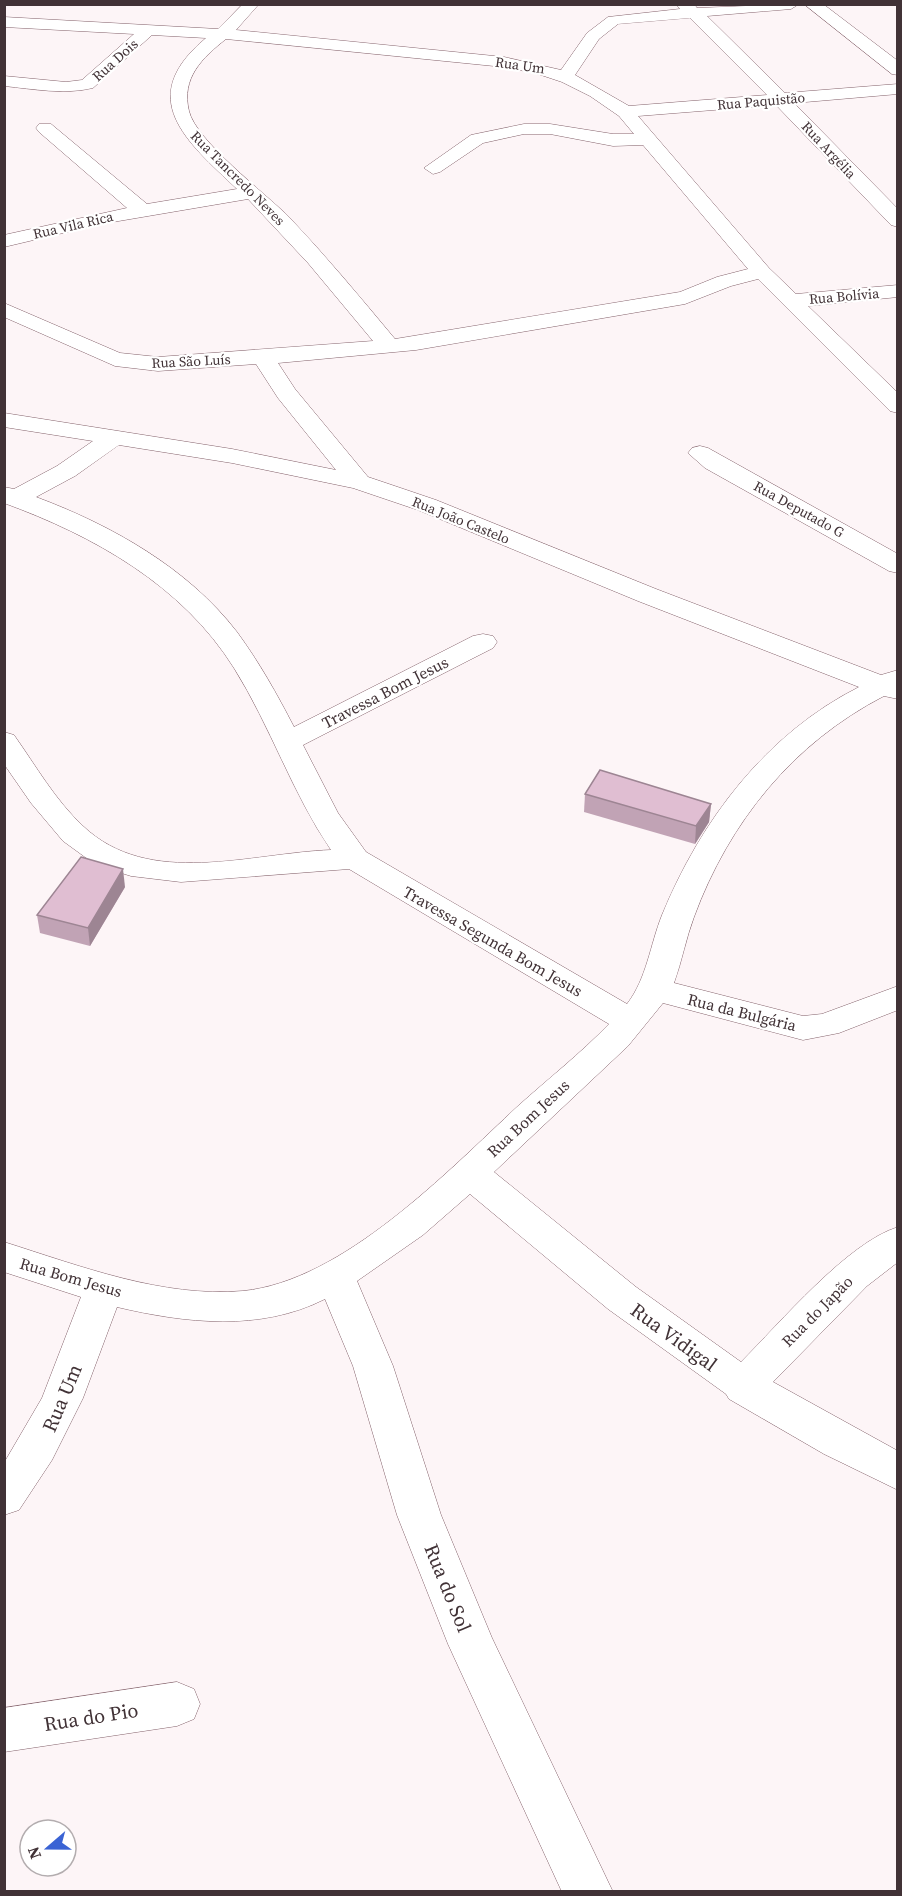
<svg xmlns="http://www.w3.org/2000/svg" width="902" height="1896" viewBox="0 0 902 1896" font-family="'Source Serif 4',serif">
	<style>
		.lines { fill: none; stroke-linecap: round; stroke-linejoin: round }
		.minor-casing { stroke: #84626b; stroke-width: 1 }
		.minor { fill: #fff; fill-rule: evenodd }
		.wall { fill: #c1a3b5 }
		.shaded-wall { fill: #9d8593 }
		.building { fill: #e0bed2; stroke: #9d8593; stroke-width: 1.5 }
		.labels { text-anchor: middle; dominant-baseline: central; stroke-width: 4.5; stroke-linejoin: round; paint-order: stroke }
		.far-street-label { font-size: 14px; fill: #413236; stroke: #fff }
		.street-label { font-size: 16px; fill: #413236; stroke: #fff }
		.near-street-label { font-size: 20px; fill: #413236; stroke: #fff }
	</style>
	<rect width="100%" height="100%" fill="#fdf5f7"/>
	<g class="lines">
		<defs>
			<g id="minor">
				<path d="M243 4H259L236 30 504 57 561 70 587 33 608 17 680 9 676 4H694L697 8 799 4 791 9 707 16 785 93 898 84V94L794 103 898 209V227L891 225 776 105 638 116 769 268 796 294 898 285V297L808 306 898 393V413L890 411 758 279 731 286 685 304 416 350 278 363 295 389 368 477 436 500 656 589 881 675 898 670V699L884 696C793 743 729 822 694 917 686 938 682 961 674 983L803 1016 822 1014 898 986V1010L839 1033 803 1040 663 1003 628 1046 494 1172 636 1287 741 1362C780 1323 847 1243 898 1227V1262L867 1286 773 1382 898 1451V1490L824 1454 729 1399 726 1394 608 1309 470 1194 423 1235 357 1281 393 1366 441 1515 492 1638 613 1892H562L448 1644 397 1515 353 1366 325 1299C260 1332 185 1323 117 1307L83 1398 52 1460 19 1510 4 1515V1463L42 1398 81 1297 4 1272V1242C80 1266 163 1298 243 1291 343 1281 447 1172 518 1106 548 1079 580 1054 609 1024L349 869 181 882 131 876 96 865 63 841 31 803 4 764V732L14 735C36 766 55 800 83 826 149 889 251 853 331 850 292 793 271 727 234 668 182 585 94 536 4 503V487L14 489 57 466 93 441 4 427V413L232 449 336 470 278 398 256 364 158 371 115 366 4 317V303L120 353 158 357 373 341 308 263 248 199 101 224 4 247V235L127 208 39 132 36 128 39 124H51L147 204 237 189C186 141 134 98 206 38L152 35 93 88C64 95 34 89 4 86V76L66 82 82 80 134 34 4 27V17L218 29ZM690 18 767 95 629 106 575 75 599 39 618 24ZM226 39 504 67 535 73 562 82 590 96 619 116 634 134H613L550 124H524L471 135 424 168 433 174 440 172 483 143 524 134H550L613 146 643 145 748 269 717 277 680 292 395 339C360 297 326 256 289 217 265 193 196 141 189 111 181 78 202 58 226 39ZM119 445 232 463 353 488 418 510 638 601 859 687C766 734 701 820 662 915 650 945 647 978 627 1004L366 852 338 813 303 745 493 648 497 642 493 636 483 634 473 636 294 727C277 694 259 662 237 632 188 568 111 525 36 497L75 476Z"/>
				<path d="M804 4H823L898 61V75L892 74Z"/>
				<path d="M700 446 708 448 898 554V573L889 571 705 468 688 453 692 448Z"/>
				<path d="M177 1682 194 1689 200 1704 194 1719 177 1726 4 1752V1708Z"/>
			</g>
		</defs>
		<use href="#minor" class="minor-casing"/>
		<use href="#minor" class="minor"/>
	</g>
	<g class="wall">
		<path d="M585 794 711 804 709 822 695 844 584 812Z"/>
		<path d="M125 887 90 946 40 933 37 915Z"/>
	</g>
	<g class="shaded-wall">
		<path d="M711 804 709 822 695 844 696 826Z"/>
		<path d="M123 869 125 887 90 946 88 928Z"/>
	</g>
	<g class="building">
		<path d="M600 770 711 804 696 826 585 794Z"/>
		<path d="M81 857 123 869 88 928 37 915Z"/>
	</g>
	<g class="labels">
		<g class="far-street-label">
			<text transform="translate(115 60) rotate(-42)">Rua Dois</text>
			<text transform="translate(520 65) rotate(8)">Rua Um</text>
			<text transform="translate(761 101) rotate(-5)">Rua Paquistão</text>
			<text transform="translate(829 150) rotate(47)">Rua Argélia</text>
			<text transform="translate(238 178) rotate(45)">Rua Tancredo Neves</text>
			<text transform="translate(73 225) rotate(-13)">Rua Vila Rica</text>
			<text transform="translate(844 296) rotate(-5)">Rua Bolívia</text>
			<text transform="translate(191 361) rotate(-3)">Rua São Luís</text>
			<text transform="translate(799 509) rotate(29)">Rua Deputado G</text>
			<text transform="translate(461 520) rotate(22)">Rua João Castelo</text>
		</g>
		<g class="street-label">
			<text transform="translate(385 692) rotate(-27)">Travessa Bom Jesus</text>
			<text transform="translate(493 941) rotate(30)">Travessa Segunda Bom Jesus</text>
			<text transform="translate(742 1012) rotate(14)">Rua da Bulgária</text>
			<text transform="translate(528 1118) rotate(-43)">Rua Bom Jesus</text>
			<text transform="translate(71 1277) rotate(16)">Rua Bom Jesus</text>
			<text transform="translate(817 1311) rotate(-45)">Rua do Japão</text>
		</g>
		<g class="near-street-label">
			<text transform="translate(674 1337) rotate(36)">Rua Vidigal</text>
			<text transform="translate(62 1398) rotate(-67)">Rua Um</text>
			<text transform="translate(448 1588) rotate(68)">Rua do Sol</text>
			<text transform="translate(91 1717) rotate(-9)">Rua do Pio</text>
		</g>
	</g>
	<rect width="902" height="1896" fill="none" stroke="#413236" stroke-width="12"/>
	<g transform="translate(48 1848) rotate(250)"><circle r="28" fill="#ffffff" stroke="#b3adaf" stroke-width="1.5"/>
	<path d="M0-4.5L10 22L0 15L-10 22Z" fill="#3a63d4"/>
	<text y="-9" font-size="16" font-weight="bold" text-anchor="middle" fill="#413236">N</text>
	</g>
</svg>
